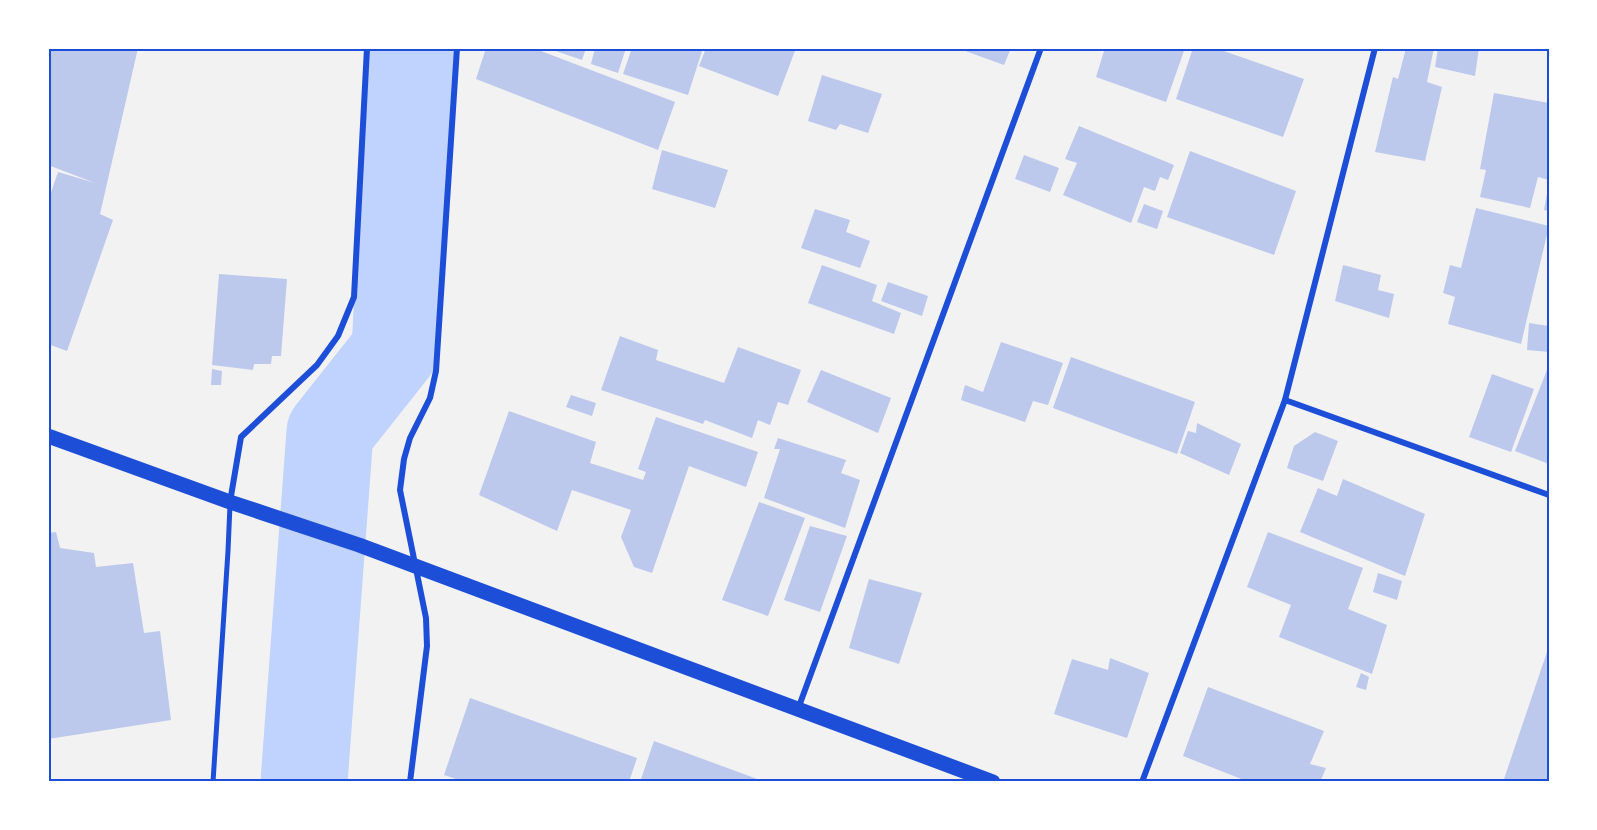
<svg xmlns="http://www.w3.org/2000/svg" width="1597" height="830" viewBox="0 0 1597 830" font-family="Roboto,sans-serif">
	<style>
		.lines { fill: none; stroke-linecap: round; stroke-linejoin: round }
		.river { stroke: #bfd3fe; stroke-width: 87 }
		.building { fill: #bdc9ec }
		.pedestrian { stroke: #1d4ed8; stroke-width: 5 }
		.minor { stroke: #1d4ed8; stroke-width: 6 }
		.primary { stroke: #1d4ed8; stroke-width: 15 }
		.neatline { fill: none; stroke: #1d4ed8; stroke-width: 2 }
	</style>
	<rect width="100%" height="100%" fill="#f2f2f2"/>
	<g class="lines">
		<path class="river" d="M304 782 330 432 395 350 411 48"/>
	</g>
	<g class="building">
		<path d="M48 48H138L100 214 113 220 67 351 48 344V201L58 172 95 183 48 165Z"/>
		<path d="M486 48H533L675 102 658 150 476 79Z"/>
		<path d="M547 48H586L582 60Z"/>
		<path d="M595 48H626L618 73 591 64Z"/>
		<path d="M632 48H703L688 95 623 74Z"/>
		<path d="M706 48H796L778 96 699 66Z"/>
		<path d="M957 48H1011L1004 65Z"/>
		<path d="M1105 48H1185L1166 102 1096 77Z"/>
		<path d="M1193 48H1215L1304 79 1283 137 1176 99Z"/>
		<path d="M1406 48H1434L1427 82 1442 87 1425 161 1375 152 1393 77 1398 79Z"/>
		<path d="M1438 48H1479L1475 76 1435 67Z"/>
		<path d="M822 75 882 94 868 133 840 124 836 130 808 121Z"/>
		<path d="M1494 93 1549 103V180L1538 177 1530 208 1480 197 1486 170 1480 169Z"/>
		<path d="M1079 126 1174 165 1168 180 1160 177 1155 191 1144 187 1131 223 1063 195 1077 163 1065 159Z"/>
		<path d="M662 150 728 170 715 208 652 189Z"/>
		<path d="M1190 151 1296 191 1274 255 1167 217Z"/>
		<path d="M1024 155 1059 168 1050 192 1015 179Z"/>
		<path d="M1548 188H1549V211L1544 210Z"/>
		<path d="M1144 204 1163 211 1157 229 1137 222Z"/>
		<path d="M1476 208 1549 226 1521 344 1448 324 1455 297 1443 293 1450 265 1461 268Z"/>
		<path d="M815 209 850 220 846 232 870 241 860 268 801 248Z"/>
		<path d="M822 265 877 285 872 301 901 313 894 334 808 303Z"/>
		<path d="M1343 265 1381 275 1378 290 1394 294 1389 318 1335 301Z"/>
		<path d="M219 274 287 279 281 356H272L271 364H254L253 370 212 365Z"/>
		<path d="M888 282 928 296 922 316 881 301Z"/>
		<path d="M1529 323 1549 326V352L1527 350Z"/>
		<path d="M620 336 658 350 656 360 724 383 738 347 801 370 788 405 778 402 770 425 758 420 752 438 705 420 703 424 601 390Z"/>
		<path d="M1001 342 1063 363 1048 405 1033 401 1025 422 961 400 965 385 983 392Z"/>
		<path d="M1071 357 1195 402 1177 454 1053 408Z"/>
		<path d="M212 369 222 371 221 385H211Z"/>
		<path d="M821 370 891 398 878 433 807 402Z"/>
		<path d="M1547 370 1549 371V464L1515 451Z"/>
		<path d="M1492 374 1534 389 1511 452 1469 437Z"/>
		<path d="M571 395 596 403 592 416 566 407Z"/>
		<path d="M509 411 596 442 590 463 643 480 646 472 638 469 656 417 758 452 746 487 689 466 652 573 634 567 621 537 631 510 572 490 557 531 479 495Z"/>
		<path d="M1197 423 1241 444 1229 475 1180 453 1188 431 1196 433Z"/>
		<path d="M1315 432 1338 441 1323 481 1287 468 1294 446Z"/>
		<path d="M778 438 846 460 841 473 860 480 845 528 764 498 780 449H774Z"/>
		<path d="M1343 479 1425 514 1405 576 1300 532 1318 488 1337 496Z"/>
		<path d="M759 502 805 518 768 616 722 600Z"/>
		<path d="M810 526 847 536 820 612 784 600Z"/>
		<path d="M56 532 60 548 94 553 96 567 133 563 144 633 160 631 171 720 48 739V533Z"/>
		<path d="M1268 532 1363 568 1348 609 1387 625 1372 674 1279 637 1291 605 1247 587Z"/>
		<path d="M1378 573 1402 581 1397 600 1373 592Z"/>
		<path d="M869 579 922 593 899 664 849 648Z"/>
		<path d="M1549 646V782H1503Z"/>
		<path d="M1110 658 1149 673 1127 738 1054 714 1072 659 1108 670Z"/>
		<path d="M1361 673 1369 677 1366 690 1356 687Z"/>
		<path d="M1208 687 1324 731 1310 764 1326 768 1320 782H1249L1183 756Z"/>
		<path d="M470 698 637 758 629 782H465L444 775Z"/>
		<path d="M654 741 760 780V782H640Z"/>
	</g>
	<g class="lines">
		<path class="pedestrian" d="M213 782 228 551 230 505"/>
		<g class="minor">
			<path d="M1285 400 1549 495"/>
			<path d="M230 502 241 437 317 365 338 336 354 297 367 48"/>
			<path d="M798 709 1041 48"/>
			<path d="M410 782 427 646 426 618 400 490 404 459 410 438 430 398 436 371 457 48"/>
			<path d="M1142 782 1285 400 1375 48"/>
		</g>
		<path class="primary" d="M48 436 230 502 359 545 993 782"/>
	</g>
	<rect width="1597" height="830" fill="none" stroke="#ffffff" stroke-width="99"/>
	<rect x="50" y="50" width="1498" height="730" class="neatline"/>
</svg>
